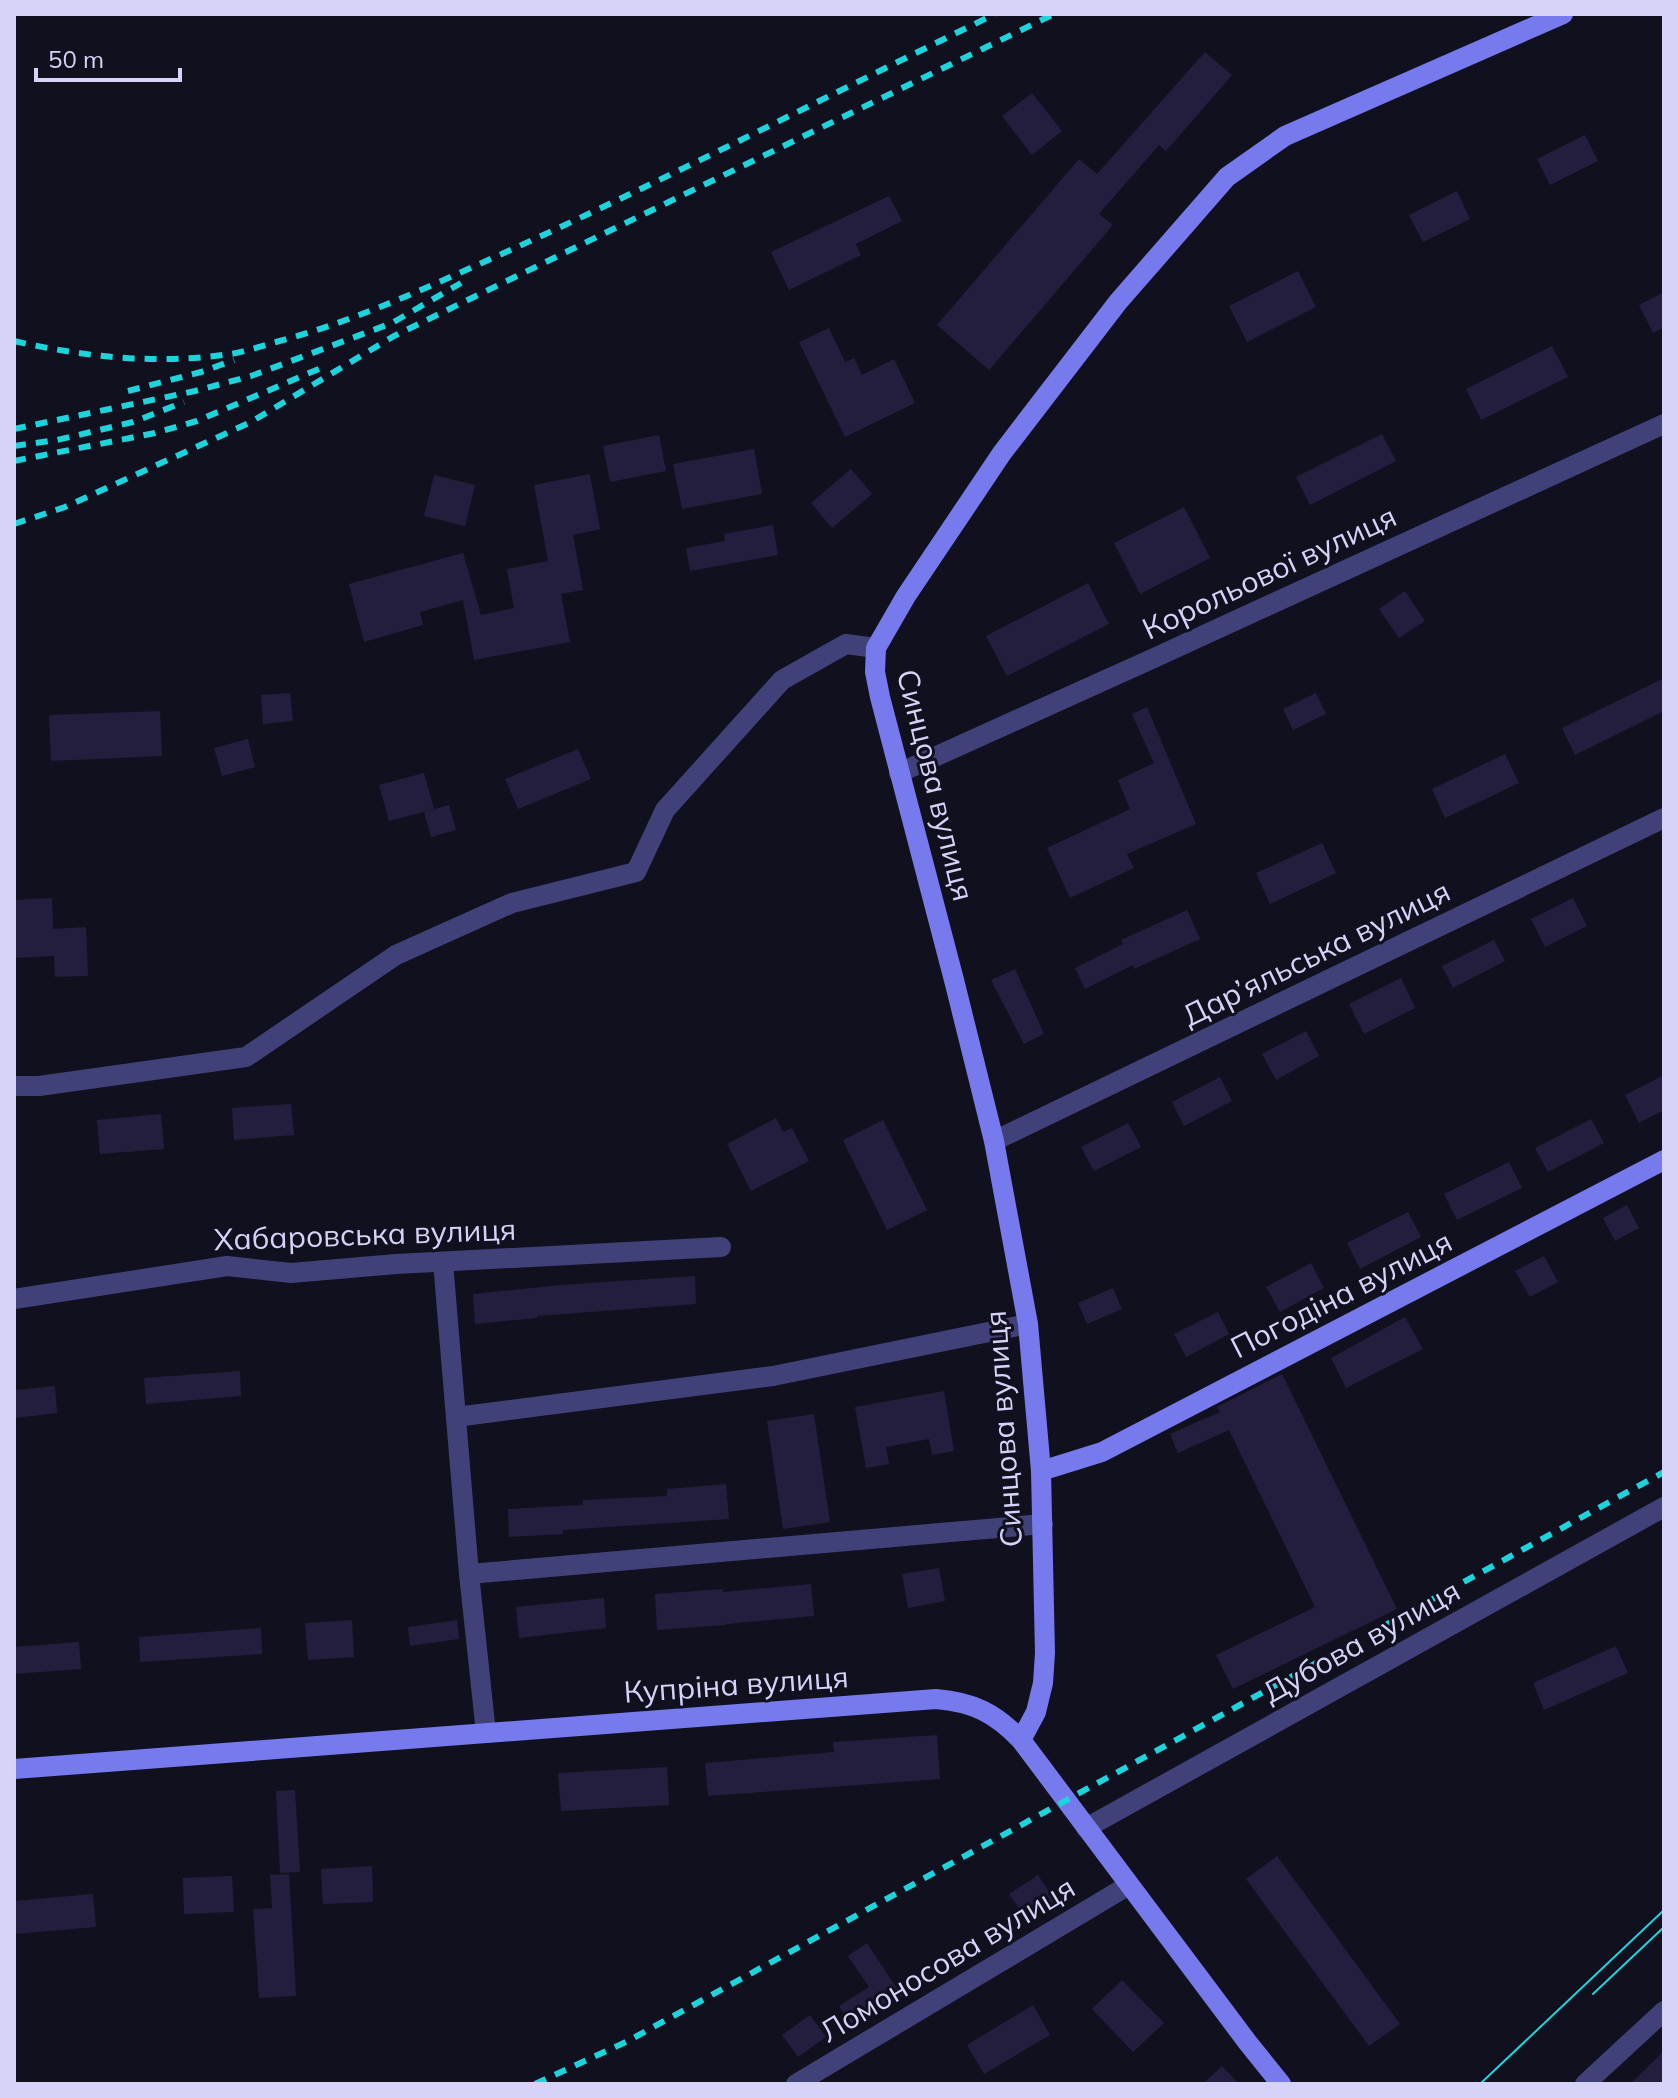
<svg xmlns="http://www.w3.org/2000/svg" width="1678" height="2098" viewBox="0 0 1678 2098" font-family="Mulish,sans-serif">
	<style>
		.building { fill: #231e3e }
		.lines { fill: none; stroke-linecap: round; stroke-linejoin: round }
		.street { stroke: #404178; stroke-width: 20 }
		.secondary { stroke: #767aed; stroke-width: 20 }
		.tram { stroke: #1dd4dc; stroke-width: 2 }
		.rail { stroke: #1dd4dc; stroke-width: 6; stroke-dasharray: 12 10; stroke-linecap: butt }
		.labels { text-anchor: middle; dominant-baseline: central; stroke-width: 6; stroke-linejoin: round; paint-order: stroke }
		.street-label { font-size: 30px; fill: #d6d3f9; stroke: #11101f }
	</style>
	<rect width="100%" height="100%" fill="#11101f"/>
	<g class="building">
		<path d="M1205 52 1232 75 1166 151 1159 145 1099 214 1113 225 989 370 937 325 1079 159 1097 174Z"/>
		<path d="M1032 93 1062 131 1032 155 1002 116Z"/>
		<path d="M1585 135 1598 161 1550 185 1537 159Z"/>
		<path d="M1457 191 1470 219 1423 242 1409 215Z"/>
		<path d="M889 196 902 221 856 244 861 255 789 290 771 252Z"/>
		<path d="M1298 271 1316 307 1247 342 1229 306Z"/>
		<path d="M1664 292V327L1653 333 1639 305Z"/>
		<path d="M829 328 845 362 854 358 862 375 894 359 915 403 845 437 799 342Z"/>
		<path d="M1552 346 1568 377 1481 420 1466 389Z"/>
		<path d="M1382 434 1396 461 1310 505 1296 477Z"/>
		<path d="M659 435 666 471 610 482 603 446Z"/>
		<path d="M754 449 762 494 682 509 673 464Z"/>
		<path d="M851 469 872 494 832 528 811 503Z"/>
		<path d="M590 474 600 529 573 535 583 590 561 594 570 642 474 660 463 600 420 612 423 625 364 642 349 584 463 553 481 615 514 608 507 569 548 561 534 485Z"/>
		<path d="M434 475 475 485 465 526 424 516Z"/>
		<path d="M1184 507 1210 558 1140 594 1114 543Z"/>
		<path d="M773 525 778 555 690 571 686 548 725 541 724 534Z"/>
		<path d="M1088 583 1109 624 1007 676 986 636Z"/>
		<path d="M1405 591 1425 621 1399 638 1379 609Z"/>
		<path d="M1664 678V711L1575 755 1562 728Z"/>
		<path d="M290 693 293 721 263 724 261 695Z"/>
		<path d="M1316 693 1326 714 1293 730 1283 709Z"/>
		<path d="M1147 707 1196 824 1127 854 1134 868 1070 898 1047 848 1130 809 1118 780 1154 763 1132 714Z"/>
		<path d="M160 711 162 756 51 761 49 715Z"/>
		<path d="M248 739 255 767 222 776 214 748Z"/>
		<path d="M578 749 591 779 518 809 505 779Z"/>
		<path d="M1505 754 1519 783 1445 818 1432 789Z"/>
		<path d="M424 773 434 809 389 821 379 785Z"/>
		<path d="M449 805 456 830 431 837 424 812Z"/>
		<path d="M1322 843 1336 873 1270 904 1256 873Z"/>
		<path d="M52 898 53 929 86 927 88 976 55 977 54 956 14 958V900Z"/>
		<path d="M1573 898 1587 926 1545 947 1531 919Z"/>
		<path d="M1187 910 1200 939 1134 969 1133 965 1085 989 1075 968 1123 944 1121 940Z"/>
		<path d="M1494 940 1505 961 1453 988 1442 966Z"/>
		<path d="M1015 969 1044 1034 1024 1044 991 980Z"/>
		<path d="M1401 978 1415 1008 1364 1034 1349 1004Z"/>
		<path d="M1306 1031 1319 1056 1276 1080 1262 1054Z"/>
		<path d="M1664 1075V1110L1639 1123 1625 1095Z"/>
		<path d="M1220 1077 1232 1101 1184 1126 1172 1102Z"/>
		<path d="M291 1104 294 1135 234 1140 232 1108Z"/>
		<path d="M161 1114 164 1149 100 1154 97 1120Z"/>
		<path d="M776 1118 783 1132 792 1128 809 1161 751 1191 727 1144Z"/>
		<path d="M1591 1119 1604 1143 1548 1172 1535 1148Z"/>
		<path d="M883 1120 927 1210 887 1230 843 1140Z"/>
		<path d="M1128 1123 1141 1147 1094 1171 1081 1147Z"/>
		<path d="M1509 1162 1522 1188 1457 1220 1444 1194Z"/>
		<path d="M1627 1205 1639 1228 1615 1241 1603 1218Z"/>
		<path d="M1408 1212 1421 1237 1360 1269 1347 1243Z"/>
		<path d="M1544 1256 1558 1282 1530 1297 1515 1271Z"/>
		<path d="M1311 1263 1324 1288 1280 1312 1266 1287Z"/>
		<path d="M695 1276 696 1304 537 1316V1318L475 1324 473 1294 560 1285Z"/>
		<path d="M1113 1288 1122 1309 1087 1324 1078 1303Z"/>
		<path d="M1218 1312 1229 1334 1186 1357 1174 1334Z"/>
		<path d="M1405 1317 1423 1349 1346 1388 1331 1358Z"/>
		<path d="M240 1371 241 1396 146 1404 144 1378Z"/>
		<path d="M1282 1374 1397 1609 1233 1689 1216 1655 1315 1607 1229 1430 1178 1453 1170 1434 1220 1412 1217 1407Z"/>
		<path d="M55 1386 57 1413 14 1418V1390Z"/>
		<path d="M944 1391 954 1451 932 1455 929 1439 886 1447 889 1464 866 1468 855 1407Z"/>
		<path d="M814 1414 830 1522 783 1529 767 1421Z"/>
		<path d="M726 1484 729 1519 563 1530V1534L509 1537 508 1509 583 1505V1500L667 1496V1489Z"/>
		<path d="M939 1568 945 1601 908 1608 902 1574Z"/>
		<path d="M811 1584 814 1616 726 1624V1625L657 1630 655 1594 723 1589V1592Z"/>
		<path d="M604 1598 606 1628 519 1638 516 1607Z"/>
		<path d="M352 1620 354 1657 308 1660 305 1623Z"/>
		<path d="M457 1620 459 1639 410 1646 408 1627Z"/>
		<path d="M261 1628 262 1654 140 1662 139 1637Z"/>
		<path d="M79 1642 81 1669 14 1674V1647Z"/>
		<path d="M1616 1646 1628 1673 1544 1710 1533 1683Z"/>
		<path d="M937 1735 940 1779 708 1796 705 1763 834 1752 833 1742Z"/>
		<path d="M667 1767 669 1805 561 1811 558 1773Z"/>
		<path d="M295 1790 300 1872 280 1873 276 1791Z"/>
		<path d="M1277 1856 1400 2024 1369 2046 1246 1879Z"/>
		<path d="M372 1866 373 1902 323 1904 321 1869Z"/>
		<path d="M289 1874 296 1996 259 1998 253 1909 272 1908 270 1875Z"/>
		<path d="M1038 1875 1055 1901 1027 1920 1009 1894Z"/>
		<path d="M232 1876 234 1912 184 1914 183 1878Z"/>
		<path d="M93 1894 96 1927 14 1934V1901Z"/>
		<path d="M867 1943 902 1996 856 2024H850L839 2006 869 1987 848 1956Z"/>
		<path d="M1122 1980 1164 2023 1133 2052 1092 2009Z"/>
		<path d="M1033 2005 1050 2035 984 2074 967 2045Z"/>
		<path d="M810 2015 826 2037 798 2057 782 2035Z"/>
		<path d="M1664 2051V2084H1630Z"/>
		<path d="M1222 2066 1239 2084H1203Z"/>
	</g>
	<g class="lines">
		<g class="street">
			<path d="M899 773 1154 658 1664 424"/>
			<path d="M14 1086H39L246 1057 396 955 512 903 636 872 665 810 782 680 846 644 876 648"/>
			<path d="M994 1141 1664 818"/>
			<path d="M443 1262 469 1574 486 1733"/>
			<path d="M14 1299 227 1266 291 1273 396 1264 721 1247"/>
			<path d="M456 1417 773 1376 1028 1324"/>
			<path d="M469 1574 1043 1524"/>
			<path d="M1086 1828 1664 1507"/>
			<path d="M796 2084 1129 1885"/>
			<path d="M1585 2084 1664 2011"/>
		</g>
		<g class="secondary">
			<path d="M1041 1471 1102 1452 1664 1160"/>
			<path d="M1021 1740 1036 1712 1043 1683 1045 1653 1041 1471 1028 1324 994 1141 954 980 880 697 875 672 876 648 906 596 1002 453 1118 302 1227 177 1285 136 1563 14"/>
			<path d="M14 1769 936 1699C973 1702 995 1713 1021 1740L1248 2043 1281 2084"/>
		</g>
		<g class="tram">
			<path d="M1593 1994 1664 1927"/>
			<path d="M1480 2084 1664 1910"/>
		</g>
		<g class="rail">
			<path d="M14 341C85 357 157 365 230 354 245 352 261 346 276 342 352 322 424 289 495 257 664 181 829 95 995 14"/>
			<path d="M128 391 201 372 234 360"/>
			<path d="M14 429 195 391 251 376 392 323 461 283"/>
			<path d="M14 446 57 440 133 422 184 402"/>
			<path d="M14 461 155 433 197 421 328 365"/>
			<path d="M14 524 65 507 251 422 394 336 1054 14"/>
			<path d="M535 2084 626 2042 1664 1472"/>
		</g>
	</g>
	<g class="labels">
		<g class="street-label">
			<text transform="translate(1269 572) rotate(-25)">Корольової вулиця</text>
			<text transform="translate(936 785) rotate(76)">Синцова вулиця</text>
			<text transform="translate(1316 953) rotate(-26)">Дар’яльська вулиця</text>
			<text transform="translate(365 1234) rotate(-2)">Хабаровська вулиця</text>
			<text transform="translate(1341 1294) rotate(-27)">Погодіна вулиця</text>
			<text transform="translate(1003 1429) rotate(-94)">Синцова вулиця</text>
			<text transform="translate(1361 1641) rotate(-29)">Дубова вулиця</text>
			<text transform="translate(736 1684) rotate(-4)">Купріна вулиця</text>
			<text transform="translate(947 1959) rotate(-31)">Ломоносова вулиця</text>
		</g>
	</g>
	<rect width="1678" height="2098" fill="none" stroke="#d6d3f9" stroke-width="32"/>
	<path d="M36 68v12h144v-12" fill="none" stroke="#d6d3f9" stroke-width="4"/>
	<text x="48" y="68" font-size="24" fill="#d6d3f9" stroke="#11101f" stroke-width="6" paint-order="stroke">50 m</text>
</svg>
